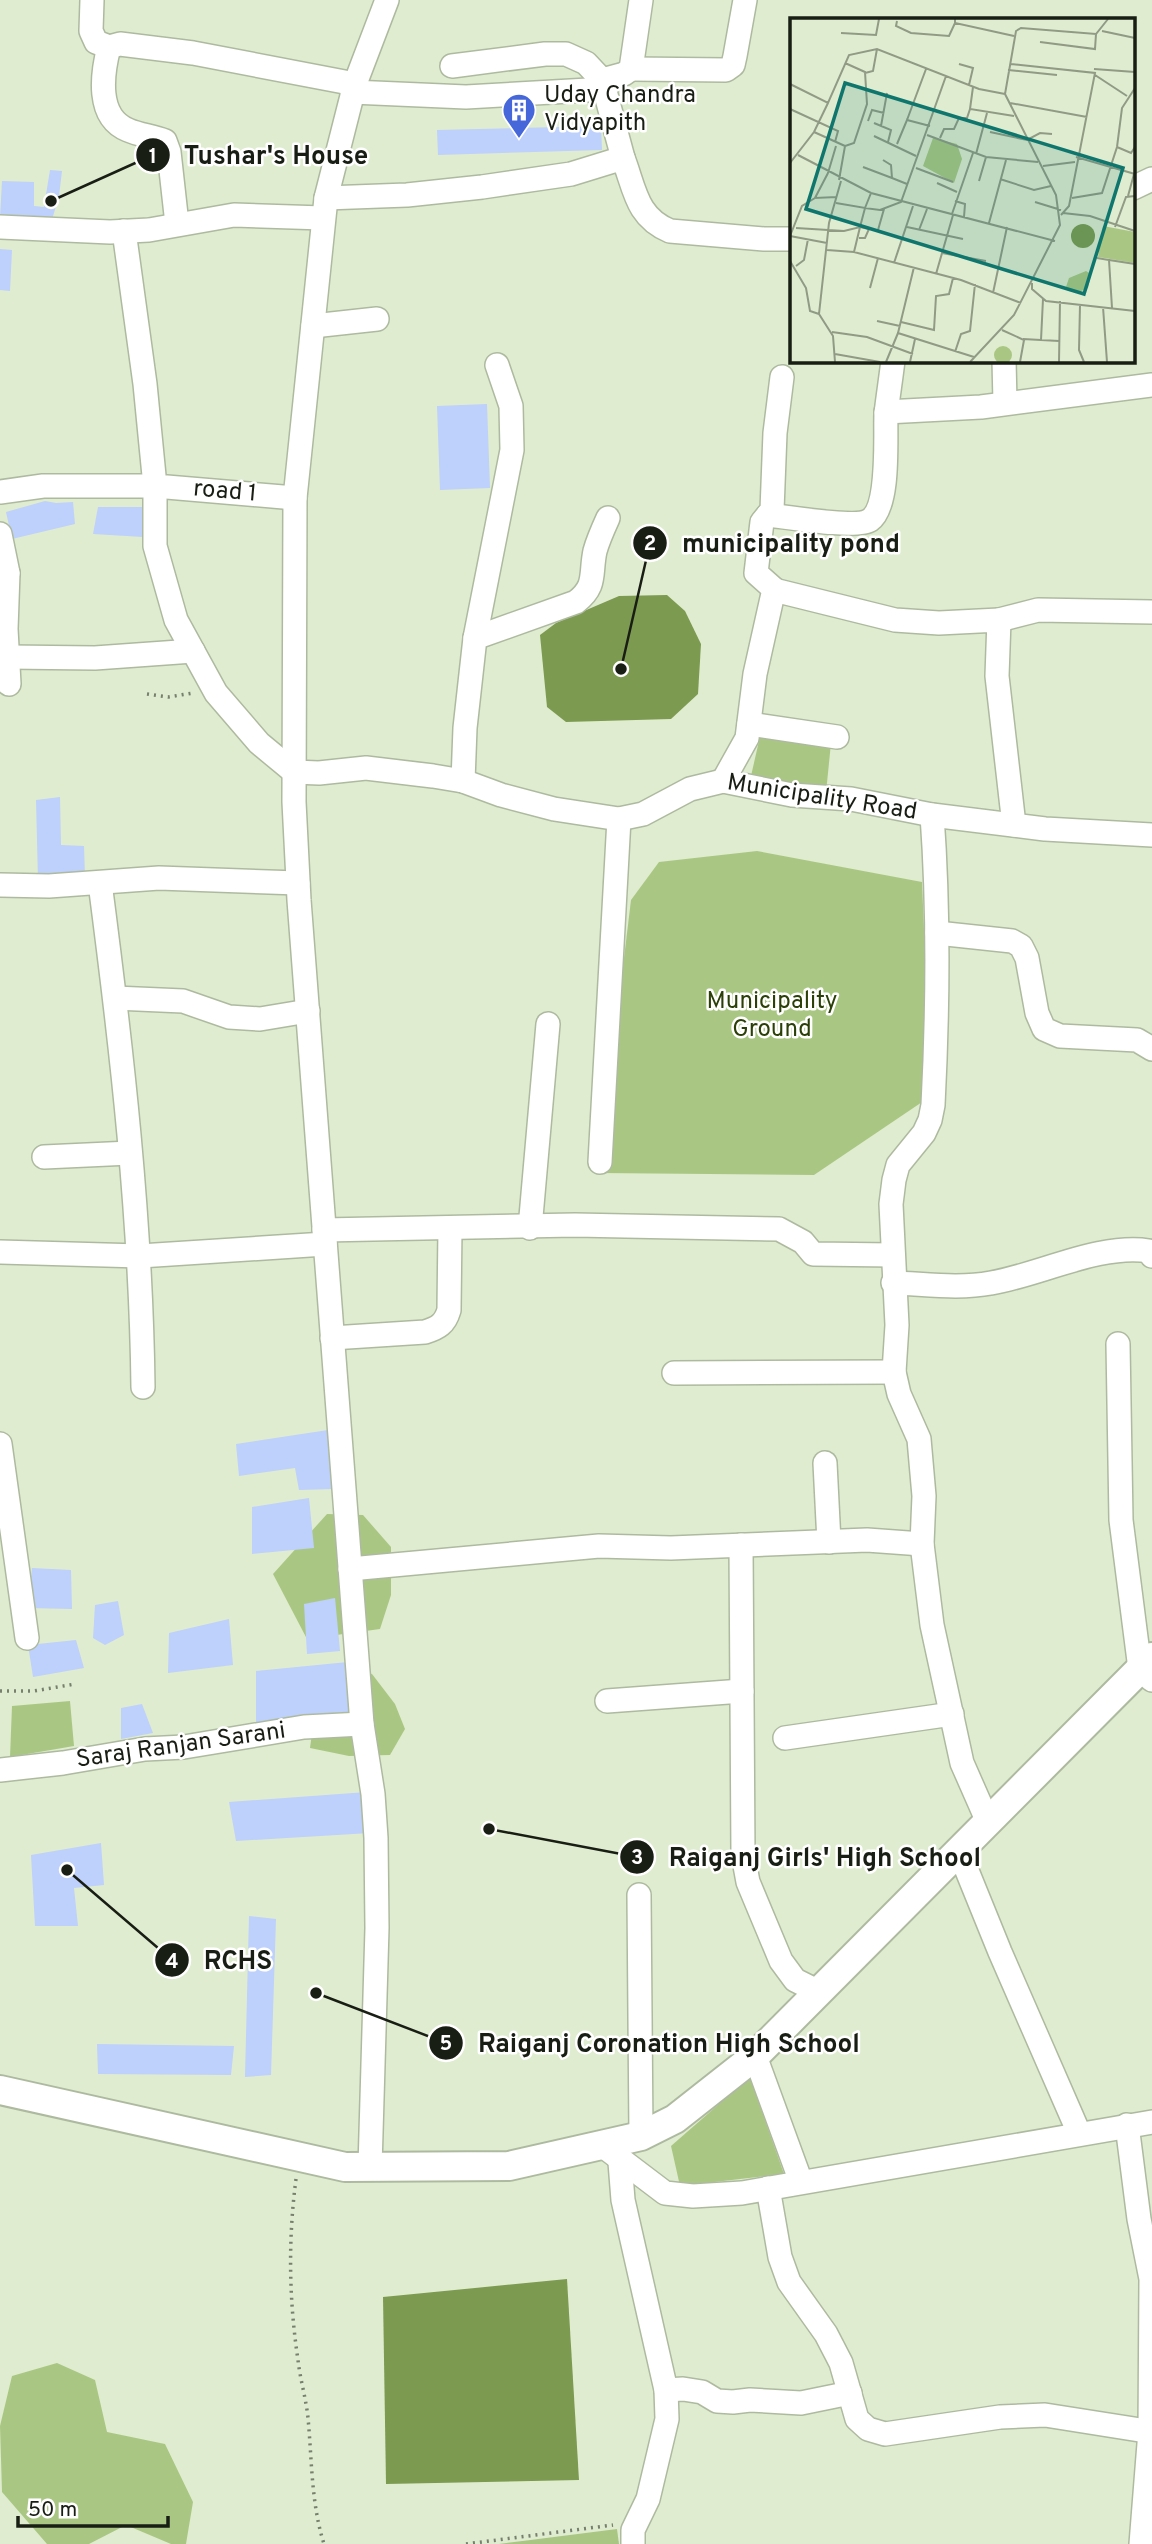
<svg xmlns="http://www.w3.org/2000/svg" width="1152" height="2544" viewBox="0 0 1152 2544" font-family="Overpass,sans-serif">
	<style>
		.green { fill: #a9c783 }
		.water { fill: #7c9a50 }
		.building { fill: #bed0fc }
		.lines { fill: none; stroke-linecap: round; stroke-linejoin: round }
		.minor-casing { stroke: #aeba9f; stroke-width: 26 }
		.major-casing { stroke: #aeba9f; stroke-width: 32 }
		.path { stroke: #777f6d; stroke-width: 3.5; stroke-dasharray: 2 5; stroke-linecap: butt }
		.minor { stroke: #fff; stroke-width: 23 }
		.major { stroke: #fff; stroke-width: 28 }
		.labels { text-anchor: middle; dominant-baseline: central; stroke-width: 5; stroke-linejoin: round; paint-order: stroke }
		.poi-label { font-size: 24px; fill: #191e14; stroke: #fff; text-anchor: start }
		.street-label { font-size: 24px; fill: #191e14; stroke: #fff }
		.park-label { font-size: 24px; fill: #2b3f06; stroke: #fff }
		.inset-road { fill: none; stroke: #909a85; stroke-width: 2 }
		.view { fill: #0f766e; fill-opacity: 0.15; stroke: #0f766e; stroke-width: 3.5 }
		.inset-edge { fill: none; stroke: #191e14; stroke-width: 3.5 }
		.leader { fill: none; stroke: #191e14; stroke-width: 2.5 }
		.callout-dot { fill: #191e14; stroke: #fff; stroke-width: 2.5 }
		.mark-label { font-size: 21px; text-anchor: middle; font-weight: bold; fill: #fff }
		.callout-label { font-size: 26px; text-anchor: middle; font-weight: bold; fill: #191e14; stroke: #fff; stroke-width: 5; stroke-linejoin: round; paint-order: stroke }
	</style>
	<rect width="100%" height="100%" fill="#dfecd0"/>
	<g class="green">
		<path d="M761 732 831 743 826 793 751 776Z"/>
		<path d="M757 851 922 882 931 1096 814 1175 598 1173 631 900 659 862Z"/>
		<path d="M327 1514 363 1515 391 1547V1595L380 1629 307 1639 273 1574Z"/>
		<path d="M330 1664 372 1674 395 1704 405 1729 390 1755 349 1756 310 1748 318 1688Z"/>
		<path d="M70 1701 74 1746 10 1757 12 1706Z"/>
		<path d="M750 2077 784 2174 680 2186 671 2146Z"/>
		<path d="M57 2363 95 2380 107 2432 165 2444 193 2502 186 2544H171L126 2525 89 2544H47L2 2492 0 2426 12 2376Z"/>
		<path d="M617 2529 619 2544H499Z"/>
	</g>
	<g class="water">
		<path d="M667 595 685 611 701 644 698 694 671 719 566 722 547 707 540 635 556 623 619 596Z"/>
		<path d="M567 2279 579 2480 386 2484 383 2297Z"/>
	</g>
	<g class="building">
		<path d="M601 126 602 150 438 155 437 130Z"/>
		<path d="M50 170 62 171 59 196 51 223 0 218 2 181 34 182V206L44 207Z"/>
		<path d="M0 249 12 250 10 291 0 290Z"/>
		<path d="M487 404 490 488 440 490 437 406Z"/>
		<path d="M45 501 56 503 73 502 75 524 12 539 6 512Z"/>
		<path d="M98 507H146L143 537 93 534Z"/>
		<path d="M60 797 61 845 84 846 85 877 38 880 36 800Z"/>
		<path d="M328 1430 333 1489 299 1490 295 1468 239 1476 236 1444Z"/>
		<path d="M309 1498 314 1548 252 1554V1507Z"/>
		<path d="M32 1568 71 1570 72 1609 28 1608Z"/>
		<path d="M335 1598 340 1651 307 1654 304 1604Z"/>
		<path d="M118 1601 124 1635 105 1645 93 1638 95 1605Z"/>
		<path d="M229 1619 233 1665 168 1673 169 1633Z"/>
		<path d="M76 1640 84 1668 33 1677 28 1645Z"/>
		<path d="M348 1662 352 1716 256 1724V1671Z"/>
		<path d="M142 1704 153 1733 121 1739V1708Z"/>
		<path d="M367 1792 370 1833 236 1841 229 1802Z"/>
		<path d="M101 1843 104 1885 74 1888 78 1926H35L31 1855Z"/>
		<path d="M249 1916 276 1919 271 2075 245 2077Z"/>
		<path d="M97 2044 234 2046 231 2075 98 2074Z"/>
	</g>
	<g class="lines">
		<defs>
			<g id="minor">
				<path d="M92 0 91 31 96 42 109 47"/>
				<path d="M452 66 545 54H566L586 63 602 80"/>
				<path d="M631 69 726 70 733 65 735 56 745 0"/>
				<path d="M352 92 466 97 606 89"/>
				<path d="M623 158 602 80 624 74 631 69 641 0"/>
				<path d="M1133 188 1152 179"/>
				<path d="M326 198 407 195 482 187 571 174 623 158C635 189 636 217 670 231L764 239H792"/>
				<path d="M177 224 169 152 165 141C152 136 139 135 128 130 96 117 102 74 109 47L120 44 193 53 355 84"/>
				<path d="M0 227 110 232 149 230 234 215 323 218"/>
				<path d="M124 231 145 384 155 486 295 498"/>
				<path d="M313 326 377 319"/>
				<path d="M1004 360 1005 403"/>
				<path d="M886 412 981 407 1152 385"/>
				<path d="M0 492 43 486H155V546L176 620 216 693 259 743 294 772 319 773 366 768 433 776 463 781 501 795 554 809 619 819 643 814 690 789 723 781 792 795 851 799 932 815 1045 829 1152 835"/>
				<path d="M768 515C787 517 857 529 870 520 890 506 885 438 886 414 888 396 891 378 893 360"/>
				<path d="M0 534 8 573 0 574"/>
				<path d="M8 573 6 629 9 684"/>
				<path d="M774 590 895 620 939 623 999 620 997 676 1014 825"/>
				<path d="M999 620 1038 610 1152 612"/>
				<path d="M475 638 512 450 511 406 497 365"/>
				<path d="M7 657 95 658 193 651"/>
				<path d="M749 724 837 737"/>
				<path d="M463 781 465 728 475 638 576 602C597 586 590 574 595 551 598 540 603 529 608 518"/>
				<path d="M723 781 747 738 755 674 774 589 756 573 762 522 772 510 775 433 782 377"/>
				<path d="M932 815C939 911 938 1008 933 1105L930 1120 924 1133 898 1165 894 1180 891 1204 897 1325 894 1372 899 1394 919 1439 924 1496 922 1544 932 1625 962 1763 988 1822"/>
				<path d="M100 883C122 1051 141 1219 143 1387"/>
				<path d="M0 885 49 886 159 878 298 883"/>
				<path d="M937 933 1012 941 1021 946 1027 958 1037 1013 1044 1029 1060 1036 1137 1040 1152 1049"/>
				<path d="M115 998 183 1001 229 1017 260 1019 308 1011"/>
				<path d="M44 1157 130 1153"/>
				<path d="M600 1162 619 819"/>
				<path d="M530 1228 548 1024"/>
				<path d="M324 1230 575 1225 779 1229 803 1242 813 1254 893 1255"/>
				<path d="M0 1252 140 1256 325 1244"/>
				<path d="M893 1283C925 1284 959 1289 991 1283 1039 1275 1101 1243 1149 1251L1152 1256"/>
				<path d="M332 1338 425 1332C438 1328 445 1324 449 1310L450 1228"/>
				<path d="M1118 1344 1121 1520 1140 1669 1152 1680"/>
				<path d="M674 1373 894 1372"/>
				<path d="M0 1444 27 1638"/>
				<path d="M825 1463 829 1542"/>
				<path d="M741 1545 743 1855 748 1882 781 1961 795 1980 819 1992"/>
				<path d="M350 1569 599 1546 671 1548 867 1540 922 1544"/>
				<path d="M607 1701 742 1691"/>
				<path d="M785 1738 952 1714"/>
				<path d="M0 1770 63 1763 145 1749 184 1747 304 1727 362 1724"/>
				<path d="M959 1851 1000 1952 1079 2133"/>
				<path d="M639 1895 641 2136"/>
				<path d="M755 2056 801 2182"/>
				<path d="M1127 2125 1139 2219 1151 2279 1150 2431 1141 2544"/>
				<path d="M603 2146 665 2193 693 2196 742 2193 1152 2122"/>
				<path d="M620 2162 623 2200 666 2390 667 2419 648 2499 633 2530V2544"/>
				<path d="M370 2167 377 1928 376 1838 373 1794 362 1724 299 900 294 802 295 498 326 198 355 84 387 0"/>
				<path d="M768 2188 780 2257 789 2282 826 2334 841 2363 857 2419 868 2429 885 2434 1000 2417 1045 2415 1152 2432"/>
				<path d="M666 2390 683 2389 702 2392 717 2401 733 2402 750 2400 801 2403 850 2393"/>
			</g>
			<path id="major" d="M0 2090 345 2167 509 2166 641 2136 675 2119 755 2056 1152 1657"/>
		</defs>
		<use href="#minor" class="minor-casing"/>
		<use href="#major" class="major-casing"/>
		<g class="path">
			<path d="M147 694 168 697 193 693"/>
			<path d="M0 1691H34L75 1684"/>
			<path d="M296 2179C288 2240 289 2300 298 2360 300 2379 306 2398 308 2418 312 2460 311 2503 324 2544"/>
			<path d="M466 2544 613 2525"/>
		</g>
		<use href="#minor" class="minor"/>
		<use href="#major" class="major"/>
	</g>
	<defs>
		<symbol id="building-pin" viewBox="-11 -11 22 30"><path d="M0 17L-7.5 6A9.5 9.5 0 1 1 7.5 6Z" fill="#4567da" stroke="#fff"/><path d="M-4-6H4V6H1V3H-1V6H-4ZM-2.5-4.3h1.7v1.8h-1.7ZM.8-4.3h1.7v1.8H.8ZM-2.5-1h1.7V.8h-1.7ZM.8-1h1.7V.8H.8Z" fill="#fff"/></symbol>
	</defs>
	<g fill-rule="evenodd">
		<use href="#building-pin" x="500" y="91" width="38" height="52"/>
	</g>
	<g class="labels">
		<g class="poi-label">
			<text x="544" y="96">Uday Chandra<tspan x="544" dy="28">Vidyapith</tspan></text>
		</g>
		<g class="street-label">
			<text transform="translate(225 492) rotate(5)">road 1</text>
			<text transform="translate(822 798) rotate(9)">Municipality Road</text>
			<text transform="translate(181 1746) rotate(-8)">Saraj Ranjan Sarani</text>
		</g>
		<g class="park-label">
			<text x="772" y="1002">Municipality<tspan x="772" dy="28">Ground</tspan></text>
		</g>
	</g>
	<g transform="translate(790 18)">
		<rect width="345" height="345" fill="#dfecd0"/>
		<path d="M143 120 167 126 172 141 164 165 133 148ZM313 208 345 214V245L308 239ZM296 253 301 256 298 270 289 274 276 269 279 260ZM204 337a9 9 0 1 1 18 0a9 9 0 1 1-18 0Z" fill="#a9c783"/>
		<path d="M281 218a12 12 0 1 1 24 0a12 12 0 1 1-24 0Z" fill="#7c9a50"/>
		<path class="inset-road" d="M165 1V5L224 18M107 3 106 8 121 15 159 18 165 5M312 13 345 20M51 15 86 17 89 1M250 24 305 31 306 16M169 46 183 50 179 67M221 46 305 55 279 188 271 197M304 51 345 54M218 52 267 57M75 55 83 53 87 31M305 57 337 78M0 66 38 85 59 37 87 31 189 71 215 76M183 69 180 91 224 98M220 85 297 99M0 91 48 113 45 124M117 102 136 51M78 103 82 92 94 95M84 105 101 112 98 124M91 108 97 75M24 114 55 128M200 114 237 122 250 115 262 116M137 117 196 139 248 144M84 118 126 138M150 120 154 111H164L169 100H177L180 91M107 126 117 102 140 108M327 129 341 135 345 129M186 136 197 95M8 137 81 175 265 223M286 139 345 156M93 142 101 147 102 160 117 166M0 145 24 114 38 85M253 148 285 144M73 149 102 160M126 150 163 164M38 155 25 180 47 179M38 155 46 128M210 161 244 172 261 168M49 162 55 128 64 125 77 86 75 54 55 45M189 163 196 139M147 165 167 174M338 178 344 156M282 180 312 175 327 129 332 90 345 70M165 183 175 186 174 199M245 184 271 192M46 185 75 190 81 175M273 195 300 198 345 213M162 196 183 135M199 205 216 142M117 209 173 221M325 209 336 179 345 178M6 210 54 213 70 209 64 234M88 212 94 191M129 212 137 191M0 218 12 188 25 180M0 218 37 225M69 220H75L79 211 70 209 75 190 90 192 111 184 156 58M37 232 64 234 171 262 231 285M152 235 196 243M307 240 319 242 322 290M319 242 345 246M0 243 16 270 20 293 29 296M104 245 123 188M6 248 14 242 18 221M124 249 108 315 184 339M146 256 163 197M242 265V271L256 283 345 293M80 270 88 240M203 275 217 209M290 287 289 332 294 344M313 289 317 344M87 303 110 308M111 304 144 312 146 278 159 276 163 260M212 312 234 322 230 344M42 314 77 319 123 336M233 321 269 323M251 322 253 281M165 334 171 316 180 313 185 266M45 336 90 344M45 344 43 318 29 296 39 205 51 163M96 344 108 315M120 344 125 321M180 344 224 297 270 207 266 177 215 76 226 13 231 10 306 16 318 1M269 344 270 283"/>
		<path class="view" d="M55 65 333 150 294 276 16 191Z"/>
		<rect width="345" height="345" class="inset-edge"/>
	</g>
	<path class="leader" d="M51 201L153 155M621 669L650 543M489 1829L637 1857M67 1870L172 1960M316 1993L446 2043"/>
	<g class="callout-dot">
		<circle cx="51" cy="201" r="7"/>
		<circle cx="621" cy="669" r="7"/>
		<circle cx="489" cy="1829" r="7"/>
		<circle cx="67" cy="1870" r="7"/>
		<circle cx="316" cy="1993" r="7"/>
		<circle cx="153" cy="155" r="18"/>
		<circle cx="650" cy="543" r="18"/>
		<circle cx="637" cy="1857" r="18"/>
		<circle cx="172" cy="1960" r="18"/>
		<circle cx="446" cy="2043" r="18"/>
	</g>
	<g class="mark-label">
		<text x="153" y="163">1</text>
		<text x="650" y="550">2</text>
		<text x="637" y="1864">3</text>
		<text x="172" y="1968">4</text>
		<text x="446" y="2050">5</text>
	</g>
	<g class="callout-label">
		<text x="276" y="164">Tushar's House</text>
		<text x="791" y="552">municipality pond</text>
		<text x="825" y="1866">Raiganj Girls' High School</text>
		<text x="238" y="1969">RCHS</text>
		<text x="669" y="2052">Raiganj Coronation High School</text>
	</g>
	<path d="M18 2516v10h150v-10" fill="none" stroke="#191e14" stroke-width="3.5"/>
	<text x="28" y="2516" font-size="21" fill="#191e14" stroke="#ffffff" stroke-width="5" paint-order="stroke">50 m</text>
</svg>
